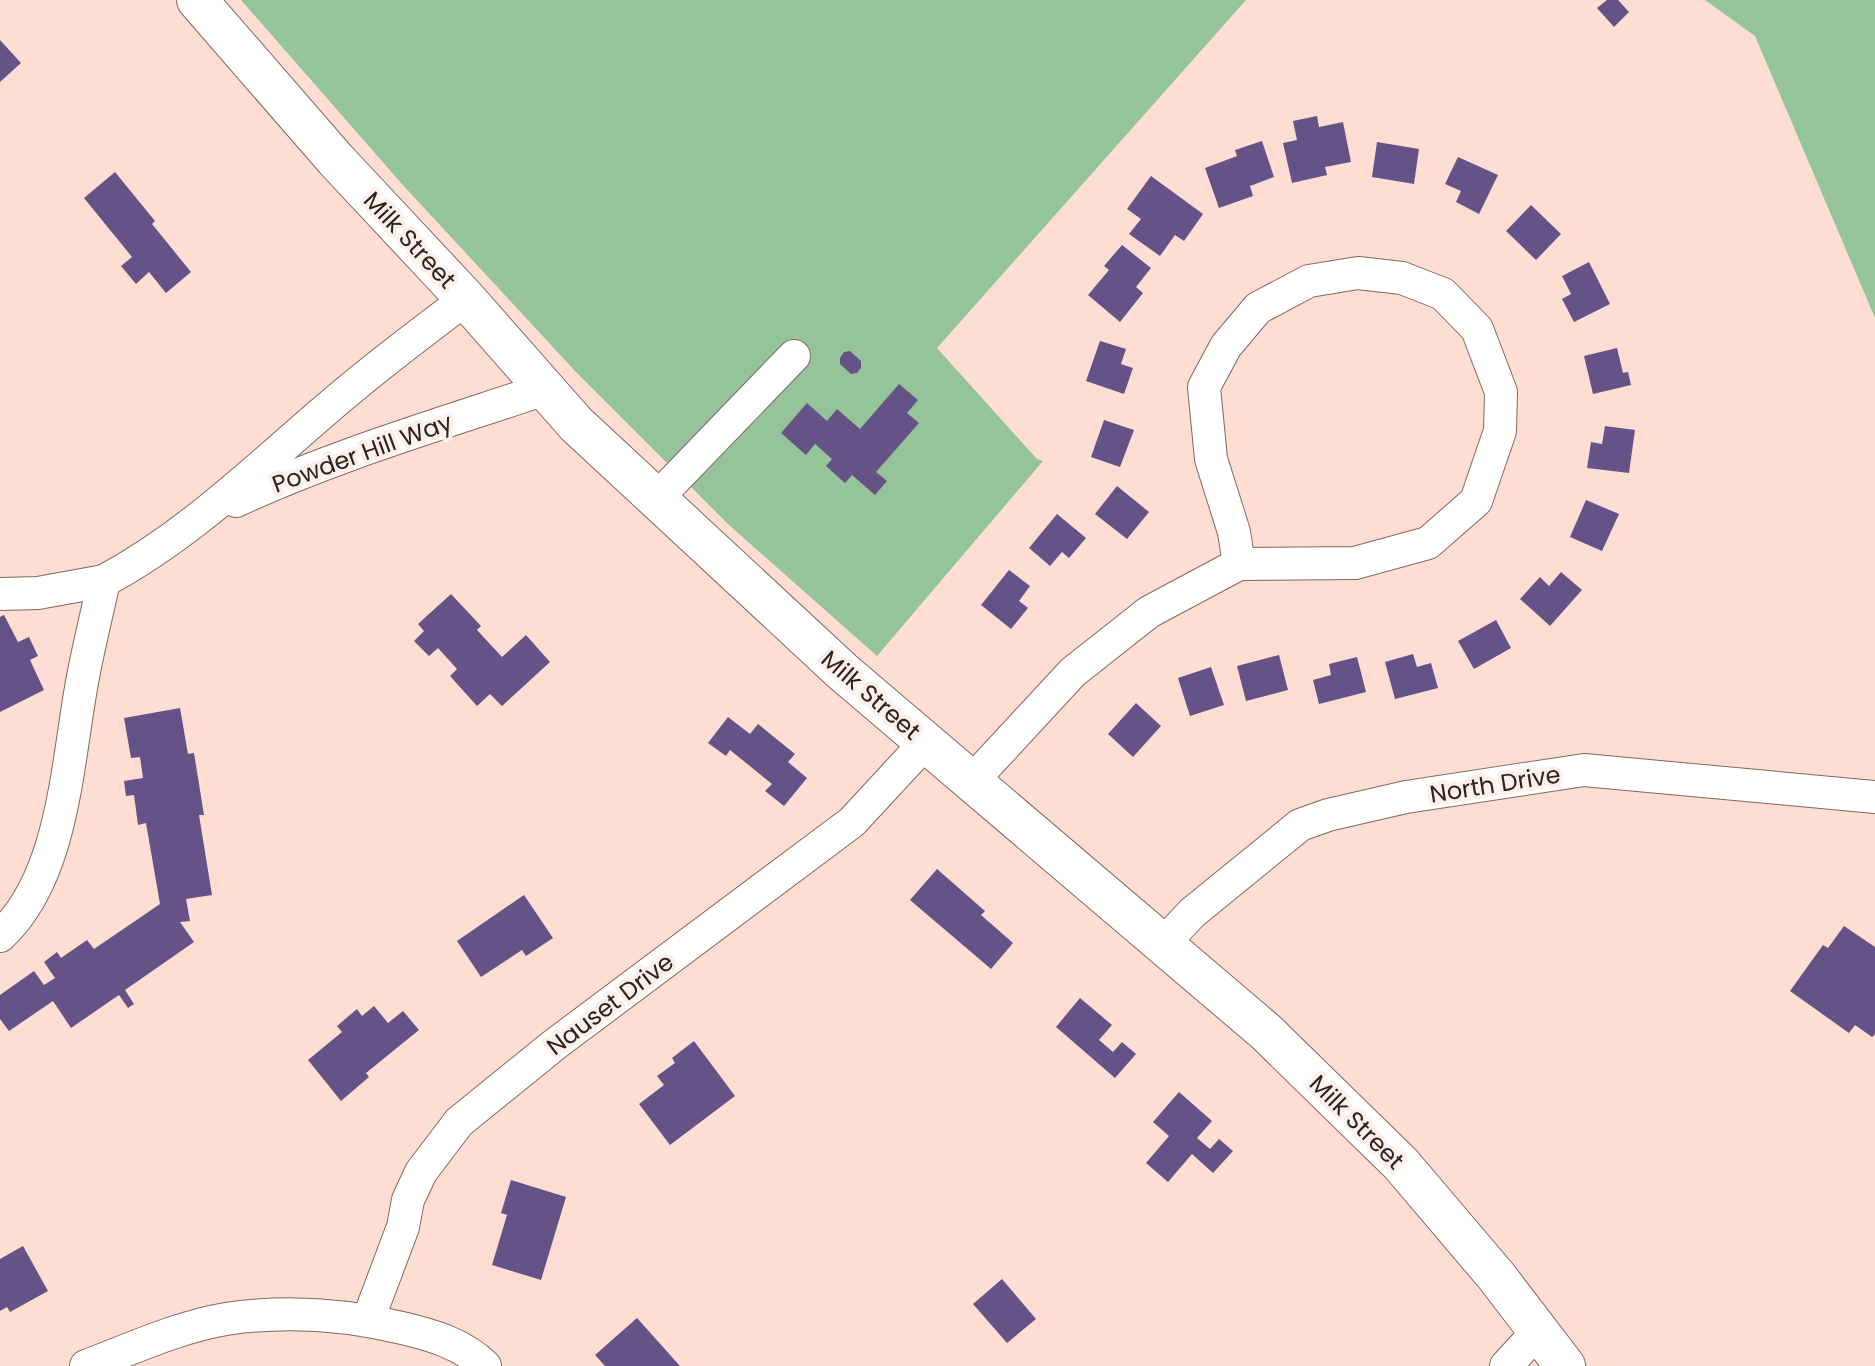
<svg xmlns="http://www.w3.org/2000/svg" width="1875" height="1366" viewBox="0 0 1875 1366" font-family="Poppins,sans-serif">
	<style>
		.green { fill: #95c49a }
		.building { fill: #655388 }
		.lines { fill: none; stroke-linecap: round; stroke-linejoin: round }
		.minor-casing { stroke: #83675e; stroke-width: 34 }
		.major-casing { stroke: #83675e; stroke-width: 42 }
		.minor { stroke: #fff; stroke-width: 32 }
		.major { stroke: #fff; stroke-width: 40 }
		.labels { text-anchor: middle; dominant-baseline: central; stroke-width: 8; stroke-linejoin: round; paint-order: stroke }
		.street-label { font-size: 24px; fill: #2d221e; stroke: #fdf0eb }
	</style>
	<rect width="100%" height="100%" fill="#feded3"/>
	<g class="green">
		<path d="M241 0H1246L937 348 1037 459 1043 461 877 656 730 526 575 371 401 183Z"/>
		<path d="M1705 0H1875V318L1755 36Z"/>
	</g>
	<g class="building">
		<path d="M1607 0H1618L1629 12 1614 27 1597 8Z"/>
		<path d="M0 40 21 63 0 82Z"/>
		<path d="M1317 116 1319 127 1343 122 1351 162 1325 167 1327 175 1292 183 1283 143 1297 140 1293 121Z"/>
		<path d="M1262 141 1274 177 1250 186 1253 196 1219 208 1205 168 1237 156 1235 150Z"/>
		<path d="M1377 142 1419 149 1414 184 1372 177Z"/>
		<path d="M1458 157 1498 175 1479 214 1456 202 1461 191 1445 184Z"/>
		<path d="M115 172 155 221 152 224 191 272 166 293 149 272 136 284 121 266 132 257 84 198Z"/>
		<path d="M1151 176 1203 214 1184 241 1175 235 1160 256 1129 234 1141 219 1127 209Z"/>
		<path d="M1531 205 1561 234 1536 260 1506 231Z"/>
		<path d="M1122 245 1151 268 1136 287 1143 293 1120 322 1088 295 1109 270 1104 266Z"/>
		<path d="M1589 262 1610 304 1574 322 1562 299 1571 294 1562 276Z"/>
		<path d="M1100 341 1126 349 1121 364 1133 368 1124 394 1086 381Z"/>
		<path d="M1617 348 1623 373 1628 372 1631 385 1593 394 1584 356Z"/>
		<path d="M850 351 861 361V368L857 373 851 374 840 364V358L844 352Z"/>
		<path d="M899 384 918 400 907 413 919 423 876 472 887 481 875 495 852 475 845 483 826 466 832 459 815 444 806 455 781 433 807 403 827 421 837 409 860 429Z"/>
		<path d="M1104 420 1134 430 1120 467 1091 457Z"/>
		<path d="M1605 426 1635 430 1629 473 1587 468 1591 442 1602 444Z"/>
		<path d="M1117 486 1149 512 1127 539 1095 514Z"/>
		<path d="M1586 500 1619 514 1602 551 1570 537Z"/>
		<path d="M1057 514 1086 538 1069 558 1062 552 1050 566 1029 548Z"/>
		<path d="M1009 570 1030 586 1019 601 1028 608 1011 629 981 605Z"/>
		<path d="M1561 572 1582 590 1550 626 1520 599 1540 577 1549 586Z"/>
		<path d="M451 594 481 626 477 630 502 657 526 635 550 662 502 706 490 694 477 706 450 676 457 669 438 648 429 656 414 641 424 631 418 624Z"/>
		<path d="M4 615 18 642 29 637 38 656 30 660 44 690 0 712V617Z"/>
		<path d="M1496 620 1511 648 1474 669 1458 641Z"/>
		<path d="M1413 654 1417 667 1431 663 1438 688 1395 699 1385 662Z"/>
		<path d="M1279 655 1288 690 1246 701 1237 666Z"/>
		<path d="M1357 657 1366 692 1319 704 1313 680 1331 675 1329 664Z"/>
		<path d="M1211 667 1224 705 1190 716 1178 678Z"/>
		<path d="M1136 703 1161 726 1133 757 1108 734Z"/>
		<path d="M180 708 188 754 194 753 204 815H199L212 895 186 899 190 921 180 922 194 942 125 990 134 1004 128 1008 119 995 71 1028 53 1001 9 1031 0 1019V995L34 971 44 985 55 978 44 962 57 952 61 958 87 940 94 949 160 904 146 823 138 825 134 795 126 796 124 781 143 778 140 757 131 758 124 718Z"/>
		<path d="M728 717 750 734 758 724 795 754 788 762 807 778 784 806 765 791 772 784 730 750 726 756 708 743Z"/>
		<path d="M937 869 985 911 981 915 1013 943 991 969 910 900Z"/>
		<path d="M524 895 553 938 526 956 522 950 481 977 457 941Z"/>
		<path d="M1844 926 1875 947V1034L1872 1037 1855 1025 1849 1033 1790 991 1823 945 1828 948Z"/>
		<path d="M1080 998 1112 1025 1099 1040 1113 1052 1122 1042 1136 1054 1115 1078 1056 1027Z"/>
		<path d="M374 1006 388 1023 403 1011 419 1030 366 1073 369 1077 341 1101 308 1060 342 1032 337 1026 357 1009 362 1016Z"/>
		<path d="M694 1041 735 1096 670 1145 639 1104 664 1085 657 1076 675 1063 672 1058Z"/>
		<path d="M1179 1092 1212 1121 1197 1138 1210 1149 1219 1139 1233 1151 1213 1173 1192 1154 1168 1182 1146 1163 1169 1136 1153 1122Z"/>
		<path d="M511 1180 566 1197 541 1280 492 1265 507 1215 501 1213Z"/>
		<path d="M23 1246 48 1291 10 1312 7 1307 0 1311V1259Z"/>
		<path d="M1002 1279 1036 1319 1007 1343 973 1304Z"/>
		<path d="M637 1318 680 1366H605L595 1355Z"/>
	</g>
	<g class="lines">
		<defs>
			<g id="minor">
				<path d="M656 499 794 356"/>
				<path d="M236 501C335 455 441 424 545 389"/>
				<path d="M104 581C186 537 251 474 322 413 368 373 417 336 466 299"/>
				<path d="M0 594 38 593 104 581C97 613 89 645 83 677 67 759 65 876 0 936"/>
				<path d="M972 781 1073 672 1149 612 1239 564 1355 563 1428 543 1476 501 1500 431 1501 392 1477 329 1443 294 1402 278 1358 273 1309 281 1258 308 1226 346 1204 387 1211 459 1234 532 1239 564"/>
				<path d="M1163 944 1192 913 1300 825 1328 815 1406 797 1584 770 1875 797"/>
				<path d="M368 1320 403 1227 408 1200 421 1172 459 1122 554 1045 852 822 926 742"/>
				<path d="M86 1366C131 1349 178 1327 226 1319 285 1310 344 1314 402 1328 432 1335 463 1344 485 1366"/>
				<path d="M1506 1366 1539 1330"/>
			</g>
			<path id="major" d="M197 0 336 160 466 299 576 424 842 671 1266 1032 1401 1164 1497 1277 1565 1366"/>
		</defs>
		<use href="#minor" class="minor-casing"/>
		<use href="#major" class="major-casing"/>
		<use href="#minor" class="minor"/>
		<use href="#major" class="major"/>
	</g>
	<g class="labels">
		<g class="street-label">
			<text transform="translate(410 240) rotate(47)">Milk Street</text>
			<text transform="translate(362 453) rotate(-20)">Powder Hill Way</text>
			<text transform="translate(871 695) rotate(41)">Milk Street</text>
			<text transform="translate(1495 784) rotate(-9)">North Drive</text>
			<text transform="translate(610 1004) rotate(-37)">Nauset Drive</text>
			<text transform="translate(1357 1122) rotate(45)">Milk Street</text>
		</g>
	</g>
</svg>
